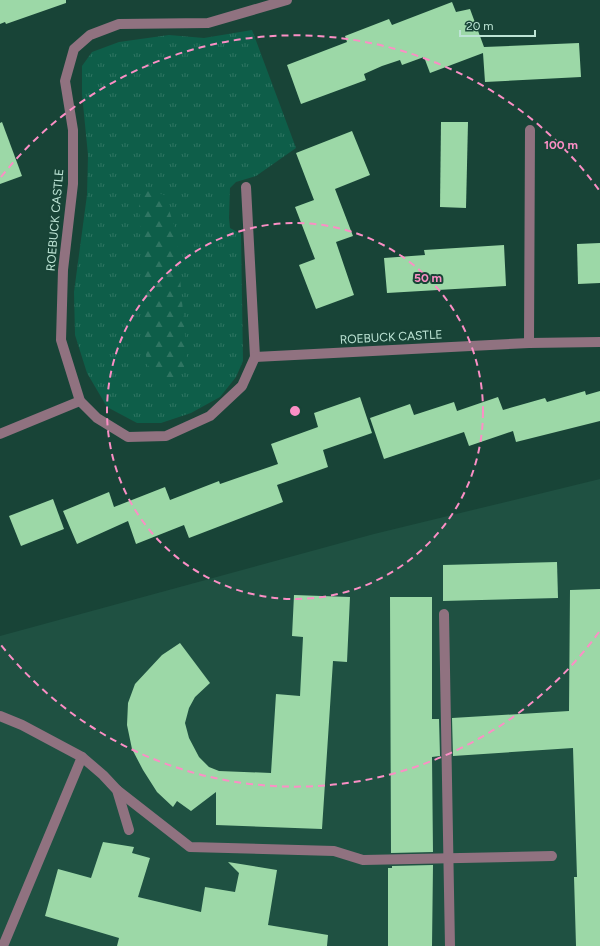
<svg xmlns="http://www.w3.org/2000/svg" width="600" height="946" viewBox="0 0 600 946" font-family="Figtree,sans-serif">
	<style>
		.built { fill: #1f5142 }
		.grass { fill: url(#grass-tufts) }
		.forest { fill: url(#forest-firs) }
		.building { fill: #9cd8a7 }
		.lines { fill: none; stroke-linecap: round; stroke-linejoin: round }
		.minor { stroke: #907280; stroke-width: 10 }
		.ring { fill: none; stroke: #fb8fc5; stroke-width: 2; stroke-dasharray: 7 5 }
		.labels { text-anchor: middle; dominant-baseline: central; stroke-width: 4; stroke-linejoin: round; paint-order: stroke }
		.street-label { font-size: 12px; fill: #bde4d5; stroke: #184437 }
		.centre { fill: #fb8fc5; stroke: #184437; stroke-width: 2 }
		.ring-label { font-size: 12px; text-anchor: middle; font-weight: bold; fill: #fb8fc5; stroke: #184437; stroke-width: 4; stroke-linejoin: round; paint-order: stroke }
	</style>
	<defs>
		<pattern id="grass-tufts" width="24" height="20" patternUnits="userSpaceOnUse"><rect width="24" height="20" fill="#0e5e49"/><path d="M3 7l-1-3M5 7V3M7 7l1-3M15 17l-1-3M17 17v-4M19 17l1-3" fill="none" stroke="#2f7562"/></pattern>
		<pattern id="forest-firs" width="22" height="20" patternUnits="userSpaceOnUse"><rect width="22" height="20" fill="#0e5e49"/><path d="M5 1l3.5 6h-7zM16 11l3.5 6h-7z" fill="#2f7562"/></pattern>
	</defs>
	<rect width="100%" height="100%" fill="#184437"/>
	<path class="built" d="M600 479V946H0V636L374 534Z"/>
	<path class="grass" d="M252 30 296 148 256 176 236 182 230 188 229 218 230 228 241 234 243 361 236 377 220 397 191 413 161 423H137L107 407 87 373 75 335 74 292 87 195 88 155 82 94V66L92 52 119 42 169 35 204 38Z"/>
	<path class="forest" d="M149 189 164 195 176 231 187 359 180 377 160 380 147 364 145 347 139 202Z"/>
	<g class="building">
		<path d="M0 0H66V3L6 24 5 22 0 24Z"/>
		<path d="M452 2 456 12 470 9 484 47 579 43 581 77 485 82 483 53 430 73 424 57 402 65 400 60 382 66 364 74 366 80 301 104 287 65 347 42 345 36 389 19 392 25Z"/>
		<path d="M2 122 22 176 0 184V123Z"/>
		<path d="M441 122H468L466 208 440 207Z"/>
		<path d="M352 131 370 175 335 189 353 236 336 242 354 295 316 309 299 265 315 259 295 207 314 200 296 153Z"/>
		<path d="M600 243V283L578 284 577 244Z"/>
		<path d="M504 245 506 286 387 293 384 258 425 255 424 250Z"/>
		<path d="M585 391 586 395 600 391V421L516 442 513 431 469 446 464 432 384 459 370 418 410 404 414 415 454 402 457 411 498 397 503 410 545 398 547 402Z"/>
		<path d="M360 397 372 433 323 450 328 467 277 485 283 502 189 538 184 525 136 544 128 521 77 544 63 511 109 492 114 507 165 487 170 500 219 481 220 484 278 464 271 444 318 427 314 413Z"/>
		<path d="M53 499 64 529 21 546 9 516Z"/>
		<path d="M557 562 558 598 443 601V565Z"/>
		<path d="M600 589V946H576L574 877H577L573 748 453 756 452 718 569 711 570 590Z"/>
		<path d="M294 595 350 597 347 662 333 661 322 829 216 825V792L191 811 177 801 173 807 157 792 143 770 132 749 127 725 128 703 135 684 162 655 180 643 210 683 195 697 189 708 185 723 189 738 199 757 209 767 219 771 271 773 276 694 300 696 303 637 292 636Z"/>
		<path d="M390 597H432V719H439L440 756 432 757 433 852 391 853Z"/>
		<path d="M103 842 134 847 132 853 150 858 138 897 201 912 205 887 235 892 239 873 228 862 277 870 268 925 328 935 327 946H117L119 938 45 916 58 869 91 878Z"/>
		<path d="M433 865 432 946H388V868H392V866Z"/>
	</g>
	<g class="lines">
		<g class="minor">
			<path d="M246 187 255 357 242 386 210 416 166 436 128 437 97 418 80 401 61 340 63 270 73 184V130L65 81 74 49 90 35 119 24 208 23 287 0"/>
			<path d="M529 343 530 130"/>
			<path d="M255 357 529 343 600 342"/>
			<path d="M0 434 80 401"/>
			<path d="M444 614 450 946"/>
			<path d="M0 716 22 725 82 757 103 775 117 790 129 830"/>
			<path d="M117 790 190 847 334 851 363 860 552 856"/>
			<path d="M3 946 82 757"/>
		</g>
	</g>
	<g class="ring">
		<circle cx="295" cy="411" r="188"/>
		<path d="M599 632A376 376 0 0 1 1 645M1 177A376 376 0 0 1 599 190"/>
	</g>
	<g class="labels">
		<g class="street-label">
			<text transform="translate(55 220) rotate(-85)">ROEBUCK CASTLE</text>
			<text transform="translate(391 337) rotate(-3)">ROEBUCK CASTLE</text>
		</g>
	</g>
	<circle cx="295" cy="411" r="6" class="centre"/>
	<g class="ring-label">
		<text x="561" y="149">100 m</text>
		<text x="428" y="282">50 m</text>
	</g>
	<path d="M460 30v6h75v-6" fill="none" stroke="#bde4d5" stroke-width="2"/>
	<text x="466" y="30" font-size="12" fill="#bde4d5" stroke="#184437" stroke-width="3" paint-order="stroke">20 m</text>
</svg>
